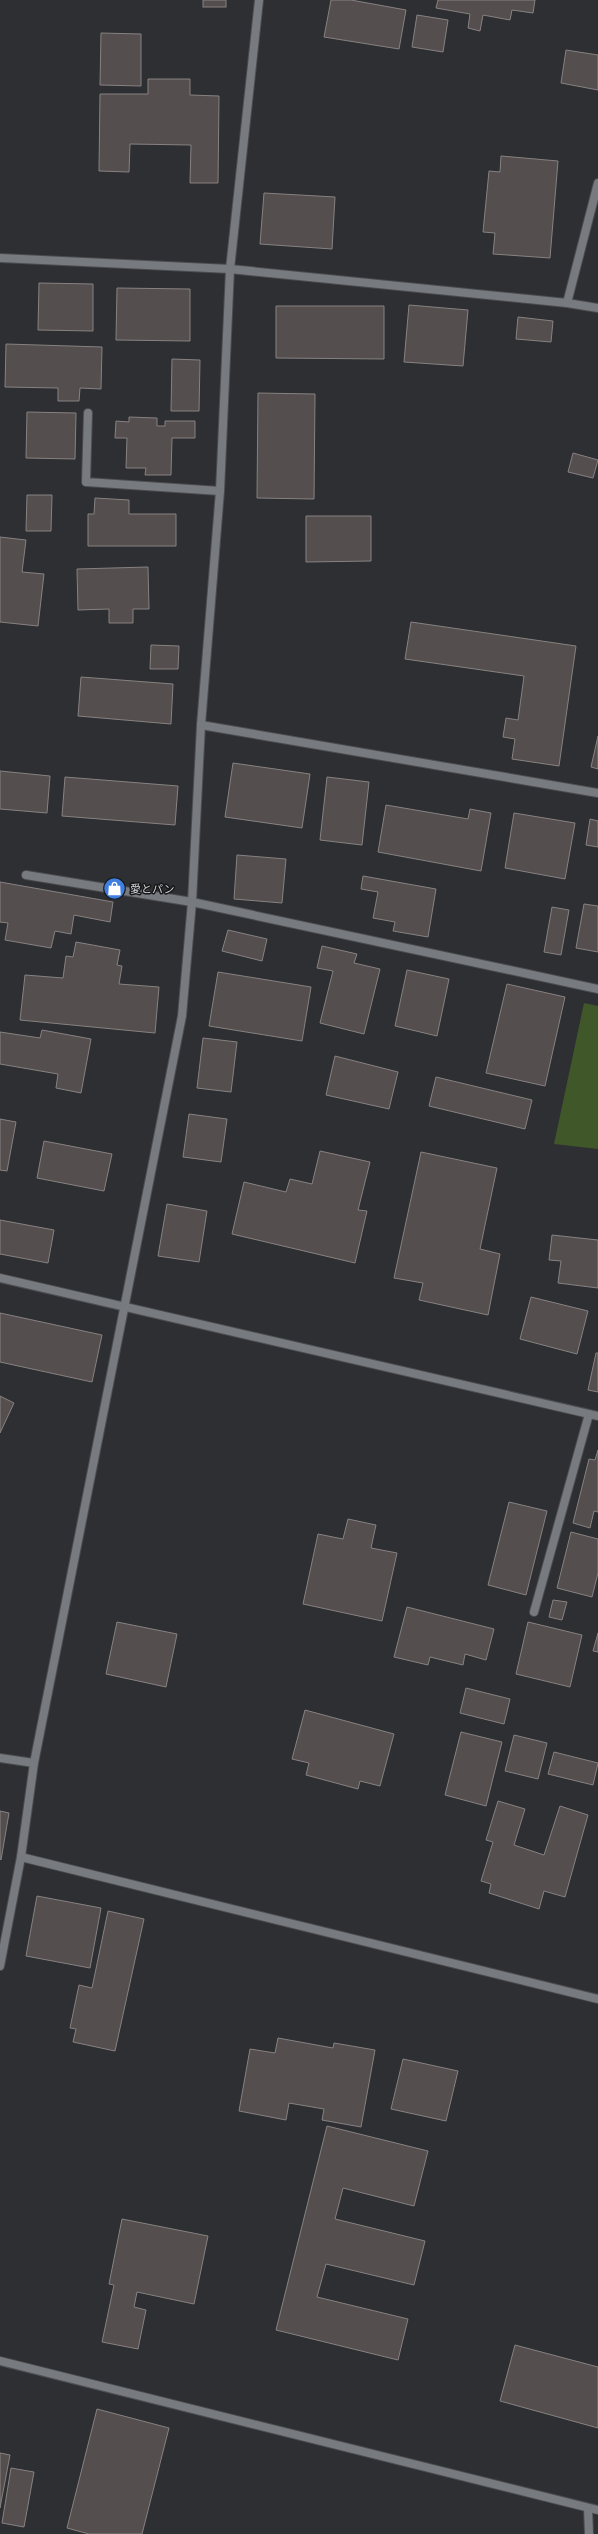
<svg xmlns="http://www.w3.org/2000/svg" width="598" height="2534" viewBox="0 0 598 2534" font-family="'DM Sans','Noto Sans JP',sans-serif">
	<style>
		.green { fill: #3f5729 }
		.building { fill: #544f4e; stroke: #878281 }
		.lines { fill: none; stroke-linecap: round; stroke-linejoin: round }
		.minor-casing { stroke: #4b4c4f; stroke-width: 10 }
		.tertiary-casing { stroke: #4b4c4f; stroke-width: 10 }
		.minor { stroke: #777a7e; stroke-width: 8 }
		.tertiary { stroke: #777a7e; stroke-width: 8 }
		.labels { text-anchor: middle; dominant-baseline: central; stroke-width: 3; stroke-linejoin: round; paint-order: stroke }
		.poi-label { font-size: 11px; fill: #d2d3d5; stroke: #171719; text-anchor: start }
	</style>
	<rect width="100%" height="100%" fill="#2e2f33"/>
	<path class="green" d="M584 1003 598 1006V1149L554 1144Z"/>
	<g class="building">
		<rect x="203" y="0" width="23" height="7"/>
		<path d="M331 0H351L406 10 399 49 324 37Z"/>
		<path d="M438 0H535L533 13 512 10 510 20 483 15 480 31 468 28 470 14 436 8Z"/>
		<path d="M417 15 448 20 443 52 412 47Z"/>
		<path d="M101 33 141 34V86L100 85Z"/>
		<path d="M566 50 598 55V90L561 83Z"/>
		<path d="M148 79H190V95L219 96 218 183H190L191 145 130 144 129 172 99 171 100 94H148Z"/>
		<path d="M501 156 558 161 550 258 493 254 495 233 483 232 489 171 500 172Z"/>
		<path d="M264 193 335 197 332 249 260 244Z"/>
		<path d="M39 283 93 284V331L38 330Z"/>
		<path d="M117 288 190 289V341L116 340Z"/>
		<path d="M409 305 468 310 463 366 404 362Z"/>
		<path d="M276 306H384V359L276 358Z"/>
		<path d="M518 317 553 321 551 342 516 339Z"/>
		<path d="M6 344 102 347 101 389 80 388 79 401H58V388L5 387Z"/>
		<path d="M172 359 200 360 199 411H171Z"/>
		<path d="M258 393 315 394 314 499 257 498Z"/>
		<path d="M27 412 76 413 75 459 26 458Z"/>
		<path d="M129 417 157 418V426H165V421H195V438H172L171 475H145L146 468H126L127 438H115L116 421 129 422Z"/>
		<path d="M573 453 598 460 593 478 568 472Z"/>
		<path d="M27 495H52L51 531H26Z"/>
		<path d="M95 498 129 500V514H176V546H88V514H94Z"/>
		<path d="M306 516H371V561L306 562Z"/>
		<path d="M0 537 26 540 22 572 44 574 38 626 0 622Z"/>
		<path d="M148 567 149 609H133V623H109V609L78 610 77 569Z"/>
		<path d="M411 622 576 646 559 766 512 759 515 739 503 737 506 718 518 720 524 676 405 659Z"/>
		<path d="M151 645 179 646 178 669H150Z"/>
		<path d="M81 677 173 684 171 724 78 716Z"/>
		<path d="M598 736V769L591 767Z"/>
		<path d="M233 763 310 774 302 828 225 817Z"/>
		<path d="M0 771 50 776 47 813 0 809Z"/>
		<path d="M65 777 178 786 175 825 62 816Z"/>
		<path d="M327 777 369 782 362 845 320 840Z"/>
		<path d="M386 805 468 819 470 809 491 813 481 871 378 852Z"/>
		<path d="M514 813 575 823 565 879 505 868Z"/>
		<path d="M590 819 598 821V847L586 845Z"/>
		<path d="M237 855 286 859 282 903 234 899Z"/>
		<path d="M363 876 436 889 428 937 393 931 395 922 373 918 378 892 361 889Z"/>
		<path d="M0 882 113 902 110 922 74 915 71 934 55 931 51 948 5 940 8 923 0 922Z"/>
		<path d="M584 904 598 906V952L576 948Z"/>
		<path d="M552 907 569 910 561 955 544 952Z"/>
		<path d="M228 930 267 939 262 961 222 951Z"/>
		<path d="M76 942 120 950 117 965 122 966 119 984 159 987 155 1033 20 1020 25 975 63 978 66 956 73 957Z"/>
		<path d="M322 946 357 954 354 963 380 969 364 1034 320 1023 333 971 317 968Z"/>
		<path d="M407 970 449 979 437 1036 395 1026Z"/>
		<path d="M218 972 311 987 302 1041 209 1026Z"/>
		<path d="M507 984 565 997 545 1086 486 1073Z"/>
		<path d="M42 1030 91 1039 81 1093 56 1088 58 1074 0 1064V1032L40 1038Z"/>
		<path d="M203 1038 237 1042 231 1092 197 1088Z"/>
		<path d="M335 1056 398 1072 389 1109 326 1095Z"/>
		<path d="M436 1077 532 1100 525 1129 429 1106Z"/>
		<path d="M189 1114 227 1119 221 1162 183 1157Z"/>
		<path d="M0 1119 16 1122 7 1171 0 1170Z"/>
		<path d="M44 1141 112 1154 104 1191 37 1178Z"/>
		<path d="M320 1151 370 1162 358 1210 367 1211 355 1263 232 1234 244 1182 286 1192 290 1179 312 1184Z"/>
		<path d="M421 1152 497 1168 480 1249 500 1254 488 1315 419 1300 423 1283 394 1278Z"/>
		<path d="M167 1204 207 1211 199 1262 158 1256Z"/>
		<path d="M0 1220 54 1230 48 1263 0 1254Z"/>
		<path d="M552 1235 598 1240V1288L558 1283 561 1261 549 1260Z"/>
		<path d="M531 1297 588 1311 577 1354 520 1339Z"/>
		<path d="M0 1313 102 1335 92 1382 0 1362Z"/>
		<path d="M596 1353H598V1392L588 1390Z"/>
		<path d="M0 1396 14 1403 0 1433Z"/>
		<path d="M598 1450V1512L594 1511 590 1528 573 1523 589 1459 595 1460Z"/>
		<path d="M509 1502 547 1511 526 1595 488 1585Z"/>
		<path d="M348 1519 376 1525 371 1548 397 1553 382 1621 303 1604 318 1534 343 1539Z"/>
		<path d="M571 1532 598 1539V1573L592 1597 557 1588Z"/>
		<path d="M553 1600 567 1602 562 1620 549 1617Z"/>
		<path d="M407 1607 494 1629 486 1660 465 1654 463 1665 430 1657 428 1665 394 1657Z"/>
		<path d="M117 1622 177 1634 166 1687 106 1674Z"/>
		<path d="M528 1622 582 1635 570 1687 516 1674Z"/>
		<path d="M598 1633V1652L593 1651Z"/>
		<path d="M466 1688 510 1699 504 1724 460 1713Z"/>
		<path d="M305 1710 394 1734 380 1786 360 1781 358 1789 306 1775 309 1763 292 1759Z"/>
		<path d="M461 1732 502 1742 486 1806 445 1795Z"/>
		<path d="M514 1735 547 1743 538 1779 505 1771Z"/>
		<path d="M554 1752 598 1763 593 1785 548 1774Z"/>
		<path d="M498 1801 525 1809 514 1845 544 1855 560 1806 588 1815 565 1897 544 1891 539 1909 489 1893 491 1884 481 1881 493 1842 486 1840Z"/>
		<path d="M0 1811 9 1813 1 1860 0 1859Z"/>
		<path d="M37 1896 101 1908 90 1968 26 1956Z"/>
		<path d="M108 1911 144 1919 115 2051 73 2042 76 2029 70 2028 79 1985 92 1988Z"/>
		<path d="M278 2038 333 2048 334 2043 375 2050 361 2127 322 2120 324 2109 289 2103 286 2120 239 2111 250 2049 275 2053Z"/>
		<path d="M403 2059 458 2071 446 2121 391 2109Z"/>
		<path d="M327 2126 428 2151 414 2206 343 2188 335 2219 425 2241 414 2285 326 2264 317 2297 408 2319 398 2360 276 2330Z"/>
		<path d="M122 2219 208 2236 194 2304 137 2292 134 2307 146 2310 138 2349 102 2342 114 2285 109 2284Z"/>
		<path d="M515 2345 598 2367V2428L500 2401Z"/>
		<path d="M97 2409 169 2428 142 2534H89L67 2528Z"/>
		<path d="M0 2453 10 2455 0 2508Z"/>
		<path d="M11 2468 34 2472 24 2527 2 2523Z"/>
	</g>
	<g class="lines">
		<defs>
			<g id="minor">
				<path d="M0 258 230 269"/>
				<path d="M567 303 598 308"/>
				<path d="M88 413 86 482 220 491"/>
				<path d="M201 725 598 793"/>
				<path d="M26 875 192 902 598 989"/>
				<path d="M0 1278 598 1416"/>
				<path d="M534 1612 589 1414"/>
				<path d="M0 1758 34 1763"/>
				<path d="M21 1857 598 1999"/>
				<path d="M0 1966 21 1857 34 1763 182 1016 192 902 201 725 220 491 230 269 259 0"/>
				<path d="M0 2361 598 2510"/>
				<path d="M588 2508 589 2534"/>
			</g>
			<path id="tertiary" d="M230 269 567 303 598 183"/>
		</defs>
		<use href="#minor" class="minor-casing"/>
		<use href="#tertiary" class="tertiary-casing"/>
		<use href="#minor" class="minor"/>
		<use href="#tertiary" class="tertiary"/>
	</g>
	<defs>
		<symbol id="shop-disc" viewBox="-11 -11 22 22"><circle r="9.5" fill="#3f7fe0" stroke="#171719"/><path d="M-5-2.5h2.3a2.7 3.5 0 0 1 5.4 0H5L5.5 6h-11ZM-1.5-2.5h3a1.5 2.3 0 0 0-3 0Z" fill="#fff"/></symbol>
	</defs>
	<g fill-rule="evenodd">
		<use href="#shop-disc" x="102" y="876" width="25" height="25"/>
	</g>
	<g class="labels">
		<g class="poi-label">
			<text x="130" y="889">愛とパン</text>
		</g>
	</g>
</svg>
